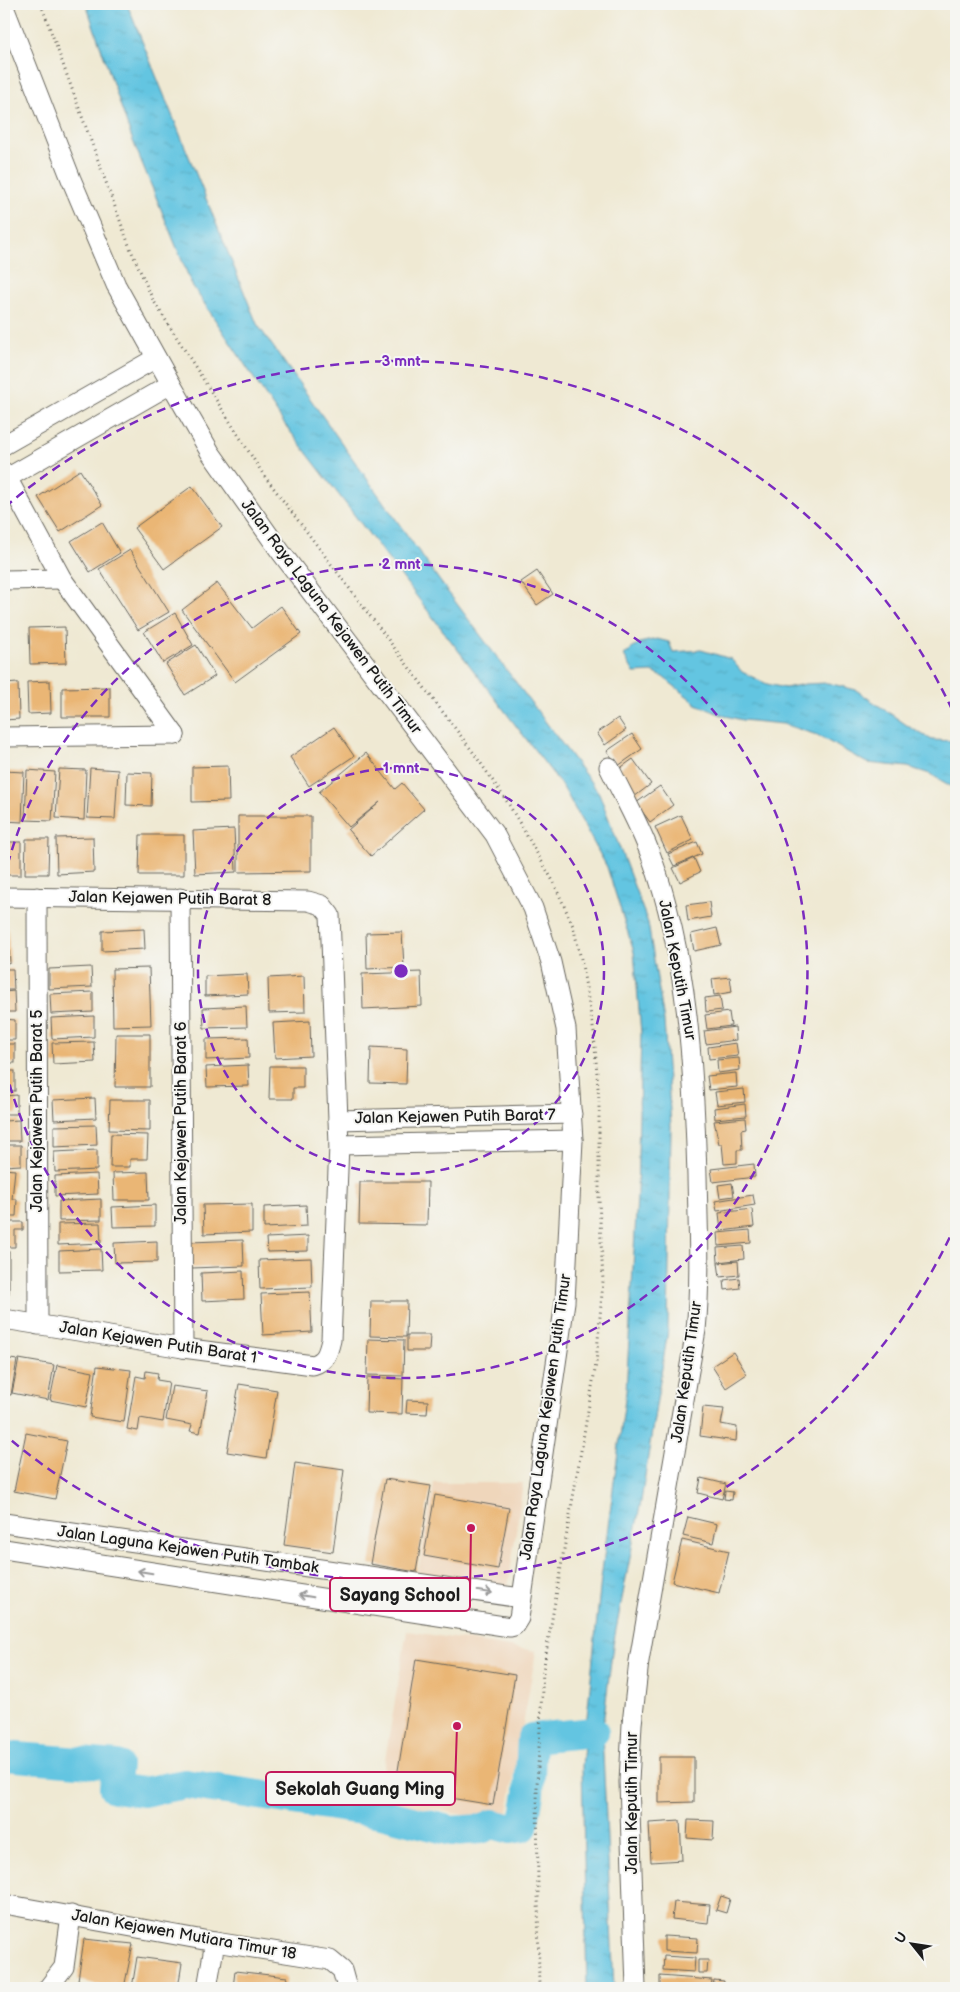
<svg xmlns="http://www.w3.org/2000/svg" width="960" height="1992" viewBox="0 0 960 1992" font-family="'Balsamiq Sans',sans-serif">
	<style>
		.built { fill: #efd6bb }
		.water { fill: url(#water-ripples); stroke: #40707e }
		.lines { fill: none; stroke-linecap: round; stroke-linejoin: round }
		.river { stroke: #63c5e1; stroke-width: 30 }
		.building { fill: #eab675 }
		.minor-casing { stroke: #66645c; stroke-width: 21 }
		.path { stroke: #66645c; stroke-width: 3; stroke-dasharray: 1 4; stroke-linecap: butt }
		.minor { stroke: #fff; stroke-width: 19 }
		.oneway { stroke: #999 }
		.ring { fill: none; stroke: #7b2cbf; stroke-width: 2.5; stroke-dasharray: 9 6 }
		.labels { text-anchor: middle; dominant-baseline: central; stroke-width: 4; stroke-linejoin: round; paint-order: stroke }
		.street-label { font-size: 16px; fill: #1c1c1c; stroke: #f6f6f2 }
		.centre { fill: #7b2cbf; stroke: #f6f6f2; stroke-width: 2.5 }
		.ring-label { font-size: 15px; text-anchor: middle; font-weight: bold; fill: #7b2cbf; stroke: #f6f6f2; stroke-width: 4; stroke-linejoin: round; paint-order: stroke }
		.leader { fill: none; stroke: #c2185b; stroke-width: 2 }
		.callout-dot { fill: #c2185b; stroke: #f6f6f2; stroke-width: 2 }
		.callout { fill: #f6f6f2; stroke: #c2185b; stroke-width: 2 }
		.callout-label { font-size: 18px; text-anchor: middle; font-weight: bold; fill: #1c1c1c }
	</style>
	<defs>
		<pattern id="water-ripples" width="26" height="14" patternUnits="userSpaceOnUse" patternTransform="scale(1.25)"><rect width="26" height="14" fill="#63c5e1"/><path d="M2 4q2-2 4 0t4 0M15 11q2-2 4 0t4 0" fill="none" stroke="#55a9c0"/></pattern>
	</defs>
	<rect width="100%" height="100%" fill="#f6f6f2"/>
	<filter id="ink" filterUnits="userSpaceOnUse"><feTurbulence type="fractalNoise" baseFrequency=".02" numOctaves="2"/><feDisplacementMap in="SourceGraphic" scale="10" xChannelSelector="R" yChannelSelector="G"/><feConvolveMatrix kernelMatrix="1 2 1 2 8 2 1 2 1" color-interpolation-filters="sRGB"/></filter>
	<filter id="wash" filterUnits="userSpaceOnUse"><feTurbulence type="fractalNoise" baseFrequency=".0096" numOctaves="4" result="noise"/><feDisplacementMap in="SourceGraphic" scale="20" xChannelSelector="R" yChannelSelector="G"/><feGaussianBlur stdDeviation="1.12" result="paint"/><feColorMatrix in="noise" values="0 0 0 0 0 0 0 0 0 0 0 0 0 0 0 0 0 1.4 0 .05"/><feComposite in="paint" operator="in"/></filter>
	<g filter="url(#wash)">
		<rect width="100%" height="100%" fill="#efe9d3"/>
		<g class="built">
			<path d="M434 1483H523L508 1588 418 1573Z"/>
			<path d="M407 1631 536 1651 506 1822 378 1800Z"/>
		</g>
		<g class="water">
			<path d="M86 4H127L257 324 439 580 599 793 648 923 664 1021 671 1126 668 1330 641 1501 613 1645 602 1732 614 1988H587L582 1766 601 1579 626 1392 637 1197 641 1033 634 952 607 867 563 787 283 422 192 285 131 136Z"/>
			<path d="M657 639 669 642 673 652 701 650 731 659 742 672 767 684 785 688 805 684 828 683 856 690 911 728 932 740 956 741V789L930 774 908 767 867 763 817 735 783 724 742 720 722 715 698 705 663 677 652 672 634 673 624 655 639 643Z"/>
		</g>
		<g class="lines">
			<path class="river" d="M4 1756 117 1765 114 1788 143 1792 185 1784 381 1813 452 1831 481 1829 493 1824 511 1829 523 1827 529 1794 532 1738 594 1732"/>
		</g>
		<g id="blocks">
			<g class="building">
				<path d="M80 470 102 505 60 532 38 497Z"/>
				<path d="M192 486 222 527 164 569 134 528Z"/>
				<path d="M102 522 120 553 90 572 71 541Z"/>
				<path d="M130 550 169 612 138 630 99 569Z"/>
				<path d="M537 571 553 594 537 605 521 582Z"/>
				<path d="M217 583 252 628 281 606 301 634 235 682 182 610Z"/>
				<path d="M175 613 193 645 163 663 144 632Z"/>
				<path d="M65 627 66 663 30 664 29 628Z"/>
				<path d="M196 645 215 676 185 695 166 664Z"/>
				<path d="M50 681 51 713 28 714 27 682Z"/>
				<path d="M18 683 19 719 4 720V684Z"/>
				<path d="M110 687V717H62V688Z"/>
				<path d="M618 718 626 730 605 745 597 733Z"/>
				<path d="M334 727 354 756 309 786 290 757Z"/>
				<path d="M632 734 642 749 618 766 607 751Z"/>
				<path d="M366 753 395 789 402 783 424 809 371 856 348 830 380 802 349 827 319 792Z"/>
				<path d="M633 759 651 784 634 797 616 771Z"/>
				<path d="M228 766 229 801 192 802V767Z"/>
				<path d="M90 768 118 770 115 819 87 818Z"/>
				<path d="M59 769 86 770 84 820 56 818Z"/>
				<path d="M27 770 55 772 52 821 25 820Z"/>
				<path d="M4 771 24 772 22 822 4 821Z"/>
				<path d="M127 772 152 773 151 806 126 805Z"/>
				<path d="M660 786 673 805 650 822 636 803Z"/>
				<path d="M681 815 693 840 667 853 655 827Z"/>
				<path d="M238 816H311V871L238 872Z"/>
				<path d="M234 829 236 872 195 874 193 831Z"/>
				<path d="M140 835H184V875H139Z"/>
				<path d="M93 837 94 872 57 874 56 838Z"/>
				<path d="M26 839H49L48 874H25Z"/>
				<rect x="4" y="842" width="17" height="33"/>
				<path d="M697 842 702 854 674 866 668 854Z"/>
				<path d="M694 858 700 872 680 882 673 868Z"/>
				<path d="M709 902 711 917 688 921 686 905Z"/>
				<path d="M4 928H8L10 963 4 964Z"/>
				<path d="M717 928 721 945 694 951 691 934Z"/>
				<path d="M144 929 145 949 102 951V931Z"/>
				<path d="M402 932 404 967 367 969 366 933Z"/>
				<path d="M91 967 92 987 49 989V969Z"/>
				<path d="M149 968 151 1025 113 1026 112 969Z"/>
				<path d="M4 969H13L14 990H4Z"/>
				<path d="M421 972 422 1006 363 1009 362 974Z"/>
				<path d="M247 974 248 994 205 996V976Z"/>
				<path d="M304 976 305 1012 269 1013 268 978Z"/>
				<path d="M730 977 732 992 714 995 712 979Z"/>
				<path d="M14 991 15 1012H4V992Z"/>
				<path d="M93 992V1012L51 1014 50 994Z"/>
				<path d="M720 996 722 1010 706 1012 705 998Z"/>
				<path d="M246 1006 247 1027 204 1028 203 1008Z"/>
				<path d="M729 1012 731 1026 707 1029 705 1015Z"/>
				<path d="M94 1016V1037L52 1039 51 1018Z"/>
				<path d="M4 1019 15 1020V1040H4Z"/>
				<path d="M310 1021 311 1056 275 1058 273 1023Z"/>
				<path d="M735 1027 736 1040 706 1044 704 1031Z"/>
				<path d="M116 1034H150V1087H115Z"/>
				<path d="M248 1038 249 1058 206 1060V1039Z"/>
				<path d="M94 1042 95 1062 53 1064 52 1043Z"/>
				<path d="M736 1043 738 1056 709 1059 708 1047Z"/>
				<rect x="4" y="1044" width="11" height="19"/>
				<path d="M371 1047 407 1049 406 1084 370 1083Z"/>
				<path d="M739 1058 740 1070 718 1073 717 1060Z"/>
				<path d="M248 1065 249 1086 207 1087 206 1067Z"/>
				<path d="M270 1066H303V1088H293V1099H269Z"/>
				<rect x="4" y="1071" width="11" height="20"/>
				<path d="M736 1073 737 1087 709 1090 707 1076Z"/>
				<path d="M744 1089 745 1102 717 1105 715 1092Z"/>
				<path d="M17 1095V1114H4V1096Z"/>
				<path d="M95 1098 96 1118 54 1120 53 1100Z"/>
				<path d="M110 1100H150V1131L109 1130Z"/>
				<path d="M745 1104 746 1116 715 1119 714 1108Z"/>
				<path d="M745 1118 746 1129 741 1130 742 1150H737V1163L724 1164 722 1144H719L714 1121Z"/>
				<path d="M19 1120 20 1141H4V1121Z"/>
				<path d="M96 1125 97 1145 54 1147V1126Z"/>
				<path d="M111 1134 148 1135 147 1159H130V1167H110Z"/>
				<path d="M4 1145H21V1165L4 1166Z"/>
				<path d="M97 1150V1170L55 1172 54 1152Z"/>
				<path d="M754 1164 755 1177 713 1182 711 1169Z"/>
				<path d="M4 1169 15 1170 12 1199H17L16 1216H4Z"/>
				<path d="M148 1172 149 1200H114L113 1173Z"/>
				<path d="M97 1174 98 1194 55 1196V1176Z"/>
				<path d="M360 1182H428L427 1225 359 1224Z"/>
				<path d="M732 1183 734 1196 720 1198 718 1185Z"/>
				<path d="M753 1195 755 1205 717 1211 715 1201Z"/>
				<path d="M101 1199V1220L59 1221V1201Z"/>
				<path d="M252 1204V1232L204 1234 203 1205Z"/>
				<path d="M155 1205V1226L113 1227 112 1207Z"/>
				<path d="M306 1205 307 1226 264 1228V1207Z"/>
				<path d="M752 1209 754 1227 721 1231 719 1213Z"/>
				<path d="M4 1222H23V1230H15V1247H4Z"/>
				<path d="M100 1223 101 1243 58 1245V1224Z"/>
				<path d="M750 1230 751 1243 718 1246 717 1233Z"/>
				<path d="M308 1236V1251L267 1252 266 1238Z"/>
				<path d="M243 1240 244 1266 192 1268 191 1242Z"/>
				<path d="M157 1241V1262L115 1263 114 1243Z"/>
				<path d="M743 1246 744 1259 718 1262 717 1248Z"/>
				<path d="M101 1249 102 1270 59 1271V1251Z"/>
				<rect x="4" y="1252" width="5" height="41"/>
				<path d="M311 1258 312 1287 260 1289 259 1260Z"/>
				<path d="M738 1261 739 1275 720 1277 718 1263Z"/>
				<path d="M243 1271 244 1299 202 1301 201 1273Z"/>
				<path d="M739 1278 740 1288 725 1290 724 1280Z"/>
				<path d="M310 1292 312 1332 263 1335 261 1294Z"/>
				<path d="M371 1301H407L406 1337 370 1336Z"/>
				<path d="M407 1335H430L429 1351H407Z"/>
				<path d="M368 1339 404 1340 403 1376 367 1375Z"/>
				<path d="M733 1352 747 1374 726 1388 712 1366Z"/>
				<path d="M4 1358 17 1360 11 1395 4 1394Z"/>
				<path d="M19 1359 54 1365 48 1400 12 1393Z"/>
				<path d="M57 1365 93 1372 86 1407 50 1400Z"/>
				<path d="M97 1366 131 1370 124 1422 90 1417Z"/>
				<path d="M146 1371 158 1373 157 1380 169 1382 163 1422 140 1418 138 1431 127 1429 136 1376 145 1378Z"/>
				<path d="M367 1377 403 1379 402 1414 366 1413Z"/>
				<path d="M239 1384 277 1390 266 1458 227 1452Z"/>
				<path d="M172 1386 208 1391 200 1433 190 1431 192 1425 166 1420Z"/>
				<path d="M407 1400 428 1401 427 1414 406 1413Z"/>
				<path d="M703 1407 724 1409 721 1424 737 1427 736 1441 700 1436Z"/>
				<path d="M26 1433 67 1441 55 1499 14 1491Z"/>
				<path d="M295 1463 344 1470 333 1552 284 1545Z"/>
				<path d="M701 1478 726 1484 722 1499 698 1493Z"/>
				<path d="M385 1479 431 1486 416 1572 370 1564Z"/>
				<path d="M725 1491 733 1492 732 1500 724 1499Z"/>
				<path d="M435 1495 509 1508 498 1569 424 1556Z"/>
				<path d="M688 1517 717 1524 713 1543 683 1536Z"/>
				<path d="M682 1540 729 1551 719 1593 672 1582Z"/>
				<path d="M416 1659 515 1675 493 1805 395 1789Z"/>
				<path d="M659 1757H694V1802L659 1803Z"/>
				<path d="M688 1820 714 1821 713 1840 687 1838Z"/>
				<path d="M680 1821 682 1860 651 1862 649 1823Z"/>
				<path d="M721 1896 730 1899 726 1913 716 1910Z"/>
				<path d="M674 1902 710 1905 708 1923 672 1919Z"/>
				<path d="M664 1936 698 1938 697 1953 664 1951Z"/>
				<path d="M84 1939 133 1944 124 1988H111L78 1980Z"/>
				<path d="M664 1956 695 1958 694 1972 663 1970Z"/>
				<path d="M137 1957 182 1963 178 1988H132Z"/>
				<path d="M698 1960H708L707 1973H698Z"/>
				<path d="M235 1971 287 1977 285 1988H233Z"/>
				<path d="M660 1976 712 1980 711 1988H660Z"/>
				<path d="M714 1980 724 1981 723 1988H713Z"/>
			</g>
		</g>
	</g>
	<g filter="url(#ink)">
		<use href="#blocks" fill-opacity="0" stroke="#66645c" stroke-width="1"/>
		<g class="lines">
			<defs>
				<g id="minor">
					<path d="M4 7 71 179 116 285 171 384 210 452 280 551 495 835 533 908 551 962 566 1029 573 1140 565 1302 519 1618 514 1626 510 1627 4 1549"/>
					<path d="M4 445 156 358"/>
					<path d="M4 472 62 579 175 735"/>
					<path d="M7 478 171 384"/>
					<path d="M4 580 62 579"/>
					<path d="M4 737 175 735"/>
					<path d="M609 767C623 796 640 825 651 856 688 956 694 1070 697 1176 698 1227 701 1279 696 1330L639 1661 632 1724 629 1782 636 1988"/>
					<path d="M4 897 308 901 322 905 330 915 339 1145 331 1340C328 1353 326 1361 313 1365L183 1348 4 1319"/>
					<path d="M37 897 38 1325"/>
					<path d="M180 898 183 1348"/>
					<path d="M338 1120 572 1114"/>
					<path d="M339 1145 573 1140"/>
					<path d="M4 1523 521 1598"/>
					<path d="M4 1904 215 1942 330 1960 342 1970 347 1988"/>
					<path d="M48 1988 64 1967 71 1915"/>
					<path d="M207 1988 215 1942"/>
				</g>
			</defs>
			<use href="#minor" class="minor-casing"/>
			<path class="path" d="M41 4 130 248 153 300 263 474 473 752 508 803 553 881 573 926 581 959 594 1033 599 1101V1200L603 1281 596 1364 543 1671 537 1785 539 1988"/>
			<use href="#minor" class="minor"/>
		</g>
		<defs><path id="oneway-shaft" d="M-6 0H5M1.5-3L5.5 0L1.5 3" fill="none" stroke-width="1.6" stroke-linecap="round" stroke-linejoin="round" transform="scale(1.25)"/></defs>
		<g class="oneway">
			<use href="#oneway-shaft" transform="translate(145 1572) rotate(-171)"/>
			<use href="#oneway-shaft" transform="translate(485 1592) rotate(8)"/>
			<use href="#oneway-shaft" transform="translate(306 1596) rotate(-171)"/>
		</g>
	</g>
	<g class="ring">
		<circle cx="401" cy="971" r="203"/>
		<path d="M4 879A407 407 0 1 1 4 1063"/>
		<path d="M956 1224A610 610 0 0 1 5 1435M5 507A610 610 0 0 1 956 718"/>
	</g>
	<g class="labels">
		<g class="street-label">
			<text transform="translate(331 617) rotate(53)">Jalan Raya Laguna Kejawen Putih Timur</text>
			<text transform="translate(170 899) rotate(1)">Jalan Kejawen Putih Barat 8</text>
			<text transform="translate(677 970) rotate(79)">Jalan Keputih Timur</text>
			<text transform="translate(37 1111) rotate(-90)">Jalan Kejawen Putih Barat 5</text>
			<text transform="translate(455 1117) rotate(-1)">Jalan Kejawen Putih Barat 7</text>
			<text transform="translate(181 1123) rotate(-90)">Jalan Kejawen Putih Barat 6</text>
			<text transform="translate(158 1343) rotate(9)">Jalan Kejawen Putih Barat 1</text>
			<text transform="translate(687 1372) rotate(-82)">Jalan Keputih Timur</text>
			<text transform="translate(546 1417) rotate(-82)">Jalan Raya Laguna Kejawen Putih Timur</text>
			<text transform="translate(188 1550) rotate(8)">Jalan Laguna Kejawen Putih Tambak</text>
			<text transform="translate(632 1803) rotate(-90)">Jalan Keputih Timur</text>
			<text transform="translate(184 1935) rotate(10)">Jalan Kejawen Mutiara Timur 18</text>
		</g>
	</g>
	<circle cx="401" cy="971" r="8" class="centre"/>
	<g class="ring-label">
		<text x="401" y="366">3 mnt</text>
		<text x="401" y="569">2 mnt</text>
		<text x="401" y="773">1 mnt</text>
	</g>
	<path class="leader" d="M471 1528L470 1594M457 1726L455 1788"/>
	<g class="callout-dot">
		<circle cx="471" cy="1528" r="5"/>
		<circle cx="457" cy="1726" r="5"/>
	</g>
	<g class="callout">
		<rect x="330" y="1578" width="140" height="33" rx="5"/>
		<rect x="266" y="1772" width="189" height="33" rx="5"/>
	</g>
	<g class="callout-label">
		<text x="400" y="1601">Sayang School</text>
		<text x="360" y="1795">Sekolah Guang Ming</text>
	</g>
	<rect width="960" height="1992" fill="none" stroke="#f6f6f2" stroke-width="20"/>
	<g transform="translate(912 1944) rotate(300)" stroke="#f6f6f2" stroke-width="4" paint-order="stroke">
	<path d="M0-4L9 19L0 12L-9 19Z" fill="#1c1c1c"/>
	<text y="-8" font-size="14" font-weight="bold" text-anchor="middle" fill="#1c1c1c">U</text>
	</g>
</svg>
